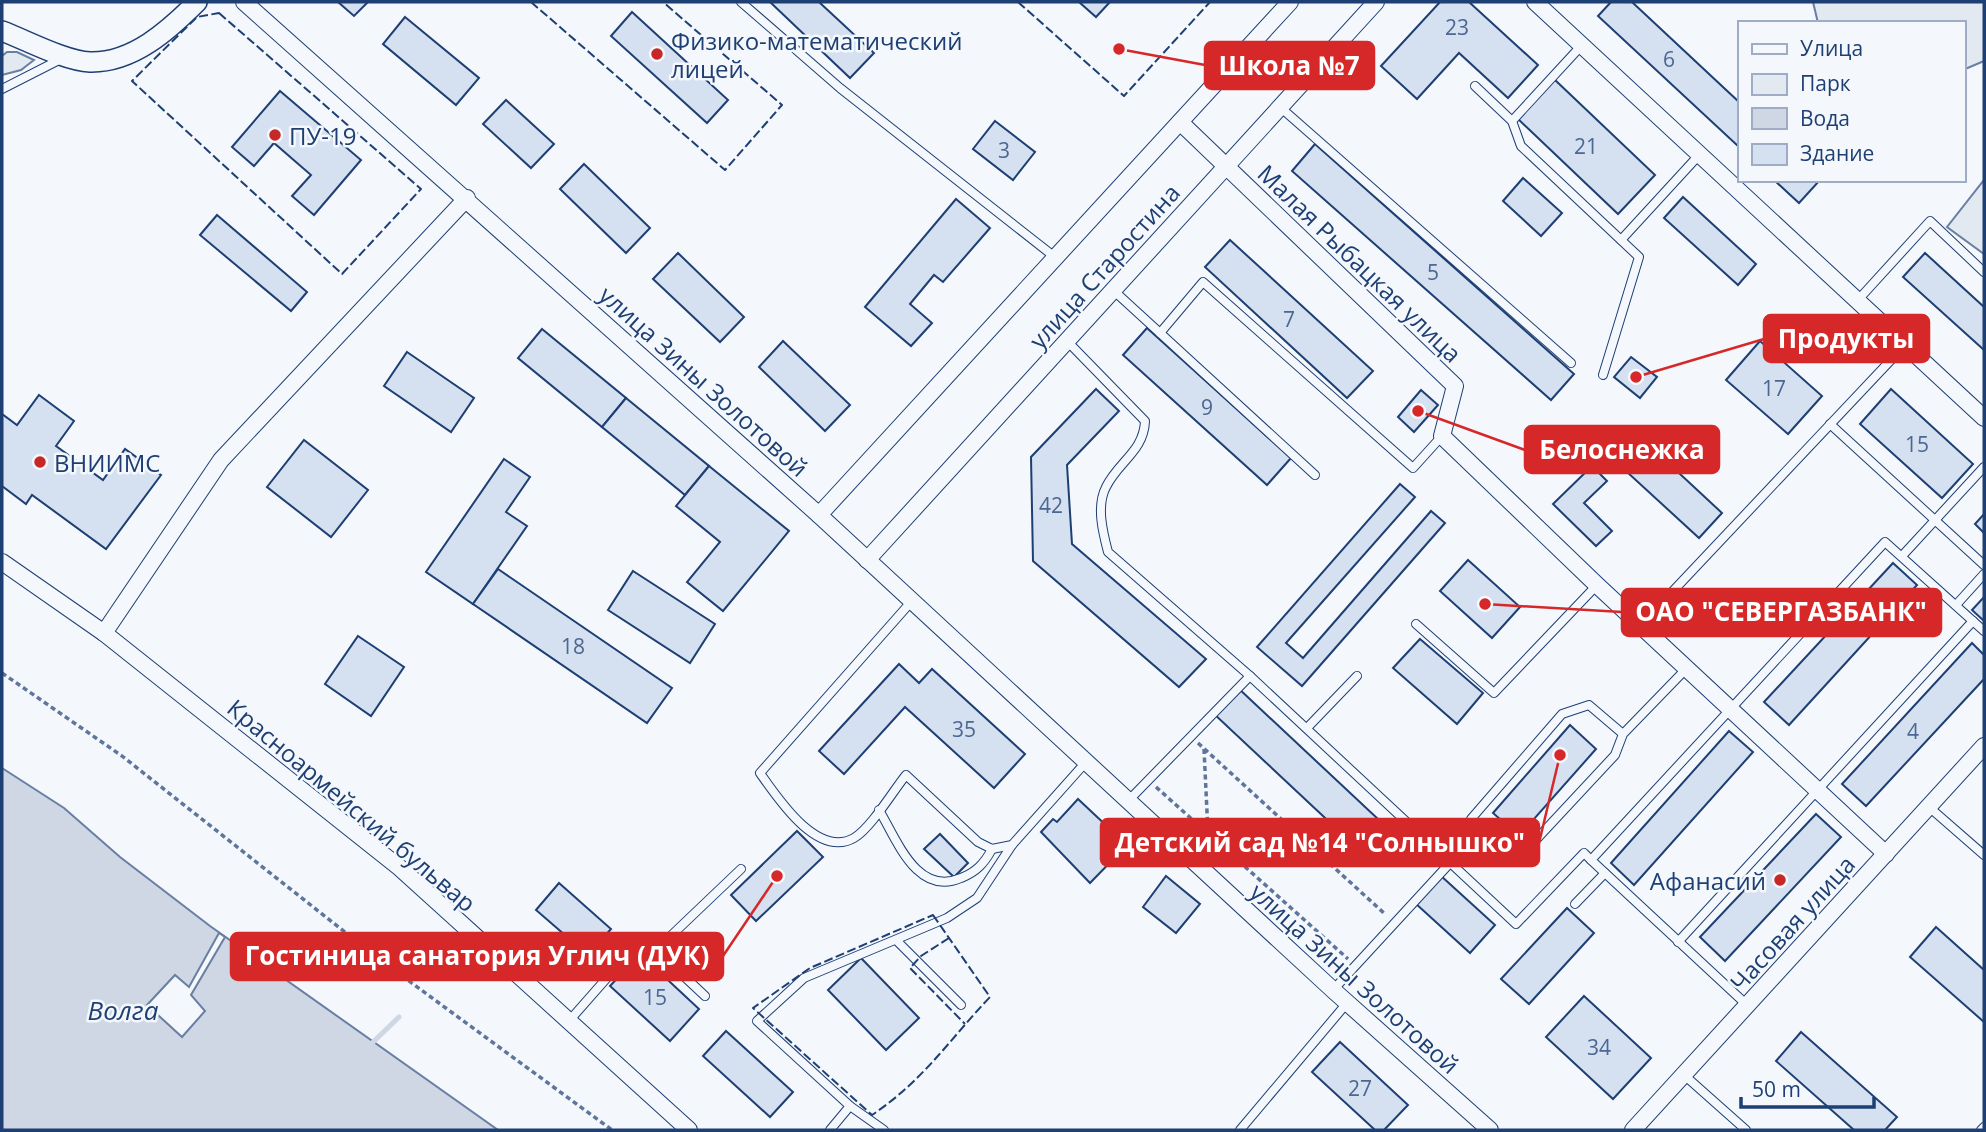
<svg xmlns="http://www.w3.org/2000/svg" width="1986" height="1132" viewBox="0 0 1986 1132" font-family="'Open Sans',sans-serif">
	<style>
		.green { fill: #e3e9f0; stroke: #687fa3; stroke-width: 2 }
		.water { fill: #cfd7e4; stroke: #687fa3; stroke-width: 2 }
		.pier { fill: #f4f7fb; stroke: #687fa3; stroke-width: 2 }
		.lines { fill: none; stroke-linecap: round; stroke-linejoin: round }
		.stream { stroke: #cfd7e4; stroke-width: 5 }
		.building { fill: #d5e0f0; stroke: #1d3f73; stroke-width: 2 }
		.service-casing { stroke: #1d3f73; stroke-width: 10 }
		.minor-casing { stroke: #1d3f73; stroke-width: 18 }
		.tertiary-casing { stroke: #1d3f73; stroke-width: 22 }
		.path { stroke: #5e769c; stroke-width: 3.5; stroke-dasharray: 5 3.5; stroke-linecap: butt }
		.service { stroke: #f4f7fb; stroke-width: 8 }
		.minor { stroke: #f4f7fb; stroke-width: 16 }
		.tertiary { stroke: #f4f7fb; stroke-width: 19 }
		.fence { stroke: #1d3f73; stroke-width: 2; stroke-dasharray: 9 3.5; stroke-linecap: butt }
		.poi-dot { fill: #c62828; stroke: #f4f7fb; stroke-width: 2.5 }
		.labels { text-anchor: middle; dominant-baseline: central; stroke-width: 5; stroke-linejoin: round; paint-order: stroke }
		.number-label { font-size: 21px; fill: #4b6792 }
		.poi-label { font-size: 24px; fill: #1d3f73; stroke: #f4f7fb; text-anchor: start }
		.street-label { font-size: 24px; fill: #1d3f73; stroke: #f4f7fb }
		.water-label { font-size: 26px; font-style: italic; fill: #1d3f73; stroke: #f4f7fb }
		.leader { fill: none; stroke: #d62828; stroke-width: 2.5 }
		.callout-dot { fill: #d62828; stroke: #f4f7fb; stroke-width: 2.5 }
		.callout { fill: #d62828; stroke: #d62828; stroke-width: 2.5 }
		.callout-label { font-size: 26px; text-anchor: middle; font-weight: bold; fill: #fff }
	</style>
	<rect width="100%" height="100%" fill="#f4f7fb"/>
	<g class="green">
		<path d="M1813 2H1984V61L1963 70V23H1818Z"/>
		<path d="M7 52H17L34 60 21 70 2 75V56Z"/>
		<path d="M1984 180V254L1947 227Z"/>
	</g>
	<path class="water" d="M2 768 64 808 120 857 210 926 498 1130H2Z"/>
	<path class="pier" d="M219 933 225 937 191 995 205 1011 182 1037 147 1005 175 975 189 987Z"/>
	<g class="lines">
		<path class="stream" d="M368 1047 399 1017"/>
	</g>
	<g class="building">
		<path d="M338 2H368L354 16Z"/>
		<path d="M770 2H819L874 53 850 78Z"/>
		<path d="M1079 2H1110L1096 17Z"/>
		<path d="M1440 2H1469L1538 65 1508 98 1459 53 1417 99 1381 66Z"/>
		<path d="M1611 2H1632L1739 102V147L1598 16Z"/>
		<path d="M632 12 728 100 707 123 611 36Z"/>
		<path d="M405 17 479 78 456 105 383 44Z"/>
		<path d="M1554 79 1655 175 1618 214 1517 118Z"/>
		<path d="M280 91 361 160 314 215 292 196 311 175 274 143 254 166 232 147Z"/>
		<path d="M506 100 554 144 531 168 483 124Z"/>
		<path d="M995 121 1035 152 1013 180 973 149Z"/>
		<path d="M1315 144 1574 374 1551 400 1292 171Z"/>
		<path d="M584 164 650 228 626 253 560 189Z"/>
		<path d="M1523 178 1562 213 1541 236 1503 201Z"/>
		<path d="M1774 180H1820L1799 203Z"/>
		<path d="M1683 197 1756 264 1738 285 1664 218Z"/>
		<path d="M956 199 990 228 943 282 934 275 910 304 932 323 911 346 865 307Z"/>
		<path d="M217 215 307 292 291 311 200 235Z"/>
		<path d="M1230 240 1373 371 1347 398 1205 267Z"/>
		<path d="M678 253 744 317 720 342 653 279Z"/>
		<path d="M1925 253 1984 307V350L1903 277Z"/>
		<path d="M1147 328 1291 458 1267 485 1123 355Z"/>
		<path d="M542 329 626 398 602 427 518 358Z"/>
		<path d="M783 341 850 405 825 431 759 367Z"/>
		<path d="M1760 341 1822 396 1788 434 1726 380Z"/>
		<path d="M407 352 474 398 451 432 384 386Z"/>
		<path d="M1631 357 1657 377 1640 398 1614 377Z"/>
		<path d="M1096 389 1119 411 1067 465 1072 544 1206 659 1179 687 1033 561 1031 457Z"/>
		<path d="M1891 389 1973 464 1942 498 1860 424Z"/>
		<path d="M1421 390 1438 405 1414 432 1398 417Z"/>
		<path d="M39 395 74 421 56 446 103 480 125 449 161 475 106 549 32 495 26 504 2 486V414L17 425Z"/>
		<path d="M626 398 709 466 685 495 602 427Z"/>
		<path d="M304 440 368 490 331 537 267 487Z"/>
		<path d="M1651 447 1722 513 1699 538 1627 472Z"/>
		<path d="M504 459 530 477 506 512 527 526 473 604 426 572Z"/>
		<path d="M709 466 789 531 723 611 687 582 720 542 676 506Z"/>
		<path d="M1592 466 1607 481 1584 503 1612 531 1596 546 1553 504Z"/>
		<path d="M1400 484 1415 497 1286 643 1303 658 1431 511 1445 523 1302 686 1257 647Z"/>
		<path d="M1984 514V533L1975 524Z"/>
		<path d="M1468 560 1520 607 1492 638 1440 591Z"/>
		<path d="M1893 563 1917 585 1789 725 1764 702Z"/>
		<path d="M498 569 672 688 647 723 473 604Z"/>
		<path d="M633 571 715 624 690 663 608 610Z"/>
		<path d="M1984 597V621L1972 610Z"/>
		<path d="M358 636 404 667 371 716 325 684Z"/>
		<path d="M1420 639 1483 693 1457 724 1393 668Z"/>
		<path d="M1972 643 1984 655V679L1866 806 1842 784Z"/>
		<path d="M899 664 919 683 932 669 1025 754 994 788 905 707 844 774 819 751Z"/>
		<path d="M1237 687 1394 834 1370 860 1213 713Z"/>
		<path d="M1570 725 1596 749 1519 836 1493 813Z"/>
		<path d="M1729 731 1753 752 1634 885 1611 863Z"/>
		<path d="M1078 799 1127 845 1090 883 1041 832 1053 819 1057 822Z"/>
		<path d="M1816 814 1841 837 1725 961 1700 937Z"/>
		<path d="M797 831 823 857 756 921 731 895Z"/>
		<path d="M940 834 968 863 954 877 924 849Z"/>
		<path d="M1440 875 1495 925 1470 953 1415 903Z"/>
		<path d="M1166 876 1200 904 1176 933 1143 907Z"/>
		<path d="M559 883 611 929 588 955 536 910Z"/>
		<path d="M1567 908 1594 933 1529 1004 1501 979Z"/>
		<path d="M1936 927 1984 970V1022L1910 957Z"/>
		<path d="M640 954 699 1009 670 1041 610 986Z"/>
		<path d="M861 958 919 1018 886 1050 828 990Z"/>
		<path d="M1584 996 1651 1058 1613 1099 1546 1037Z"/>
		<path d="M726 1031 793 1092 770 1117 703 1056Z"/>
		<path d="M1801 1032 1897 1117 1885 1130H1854L1776 1061Z"/>
		<path d="M1340 1042 1408 1105 1384 1130H1375L1312 1072Z"/>
	</g>
	<g class="lines">
		<defs>
			<g id="service">
				<path d="M741 2 840 88 1056 258"/>
				<path d="M1475 86 1512 121 1521 146 1639 257 1603 375"/>
				<path d="M2 89 61 59"/>
				<path d="M1280 107 1571 363"/>
				<path d="M1512 121 1582 45"/>
				<path d="M1621 240 1700 154"/>
				<path d="M1113 290 1160 333 1203 282 1413 468 1442 436"/>
				<path d="M1858 300 1930 221 1984 272"/>
				<path d="M1160 333 1315 475"/>
				<path d="M1067 341 1145 421C1144 451 1118 462 1106 487 1096 506 1103 533 1108 552L1250 676 1128 801"/>
				<path d="M1830 424 1984 565"/>
				<path d="M1902 556 1984 467"/>
				<path d="M911 602 760 773C777 797 817 859 854 838 871 828 893 791 906 775L978 842 992 849 1012 845 1086 762"/>
				<path d="M1956 605 1984 574"/>
				<path d="M1416 624 1494 693 1597 585"/>
				<path d="M1640 626 1906 344"/>
				<path d="M1250 676 1516 924 1584 853 1591 860"/>
				<path d="M1307 728 1357 676"/>
				<path d="M1623 734 1615 755 1518 859 1471 819 1562 714 1589 705 1623 734 1687 668"/>
				<path d="M1929 807 1984 855"/>
				<path d="M879 810C897 840 917 897 961 878 976 872 984 864 992 849"/>
				<path d="M1575 904 1605 873"/>
				<path d="M896 940 961 1005"/>
				<path d="M1678 942 1973 621"/>
				<path d="M656 950 705 996"/>
				<path d="M1333 990 1450 863"/>
				<path d="M1747 1005 1591 860 1885 542 1984 631"/>
				<path d="M569 1021 613 971 637 950H656L741 869"/>
				<path d="M1683 1074 1746 1130"/>
				<path d="M830 1130 850 1106"/>
				<path d="M884 1130 850 1106 757 1021 804 978 947 918 977 898 1012 845"/>
				<path d="M1240 1130 1347 1003"/>
				<path d="M1981 1130 1984 1127"/>
			</g>
			<g id="minor">
				<path d="M244 2 819 515 1333 990 1490 1130"/>
				<path d="M1535 2 1984 418"/>
				<path d="M1180 122 1455 386 1442 436 1597 585 1886 854"/>
				<path d="M819 515 1290 2"/>
				<path d="M867 560 1376 2"/>
				<path d="M2 562 104 633 400 868 689 1130"/>
				<path d="M104 633 221 460 467 198"/>
				<path d="M1633 1130 1984 746"/>
			</g>
			<path id="tertiary" d="M2 31C26 40 65 61 90 62 133 63 169 30 197 2"/>
		</defs>
		<use href="#service" class="service-casing"/>
		<use href="#minor" class="minor-casing"/>
		<use href="#tertiary" class="tertiary-casing"/>
		<g class="path">
			<path d="M2 673 122 756 379 959 612 1130"/>
			<path d="M1198 743 1386 915"/>
			<path d="M1204 749 1208 833"/>
			<path d="M1156 787 1348 959"/>
		</g>
		<use href="#service" class="service"/>
		<use href="#minor" class="minor"/>
		<use href="#tertiary" class="tertiary"/>
		<g class="fence">
			<path d="M531 2 725 170 782 105 663 2"/>
			<path d="M1018 2 1124 96 1210 2"/>
			<path d="M219 13 421 189 342 274 132 81 197 17Z"/>
			<path d="M933 915 990 997C949 1040 924 1080 872 1115L753 1008 810 968Z"/>
			<path d="M949 938 921 956 910 968 965 1024"/>
		</g>
	</g>
	<g class="poi-dot">
		<circle cx="657" cy="54" r="7"/>
		<circle cx="275" cy="135" r="7"/>
		<circle cx="40" cy="462" r="7"/>
		<circle cx="1780" cy="880" r="7"/>
	</g>
	<g class="labels">
		<g class="number-label">
			<text x="1457" y="27">23</text>
			<text x="1669" y="59">6</text>
			<text x="1586" y="146">21</text>
			<text x="1004" y="150">3</text>
			<text x="1433" y="272">5</text>
			<text x="1289" y="319">7</text>
			<text x="1774" y="388">17</text>
			<text x="1207" y="407">9</text>
			<text x="1917" y="444">15</text>
			<text x="1051" y="505">42</text>
			<text x="573" y="646">18</text>
			<text x="964" y="729">35</text>
			<text x="1913" y="731">4</text>
			<text x="655" y="997">15</text>
			<text x="1599" y="1047">34</text>
			<text x="1360" y="1088">27</text>
		</g>
		<g class="poi-label">
			<text x="671" y="40">Физико-математический<tspan x="671" dy="28">лицей</tspan></text>
			<text x="289" y="135">ПУ-19</text>
			<text x="54" y="462">ВНИИМС</text>
			<text x="1766" y="880" text-anchor="end">Афанасий</text>
		</g>
		<g class="street-label">
			<text transform="translate(1360 263) rotate(44)">Малая Рыбацкая улица</text>
			<text transform="translate(1104 266) rotate(-48)">улица Старостина</text>
			<text transform="translate(704 381) rotate(42)">улица Зины Золотовой</text>
			<text transform="translate(352 805) rotate(40)">Красноармейский бульвар</text>
			<text transform="translate(1792 923) rotate(-48)">Часовая улица</text>
			<text transform="translate(1355 978) rotate(42)">улица Зины Золотовой</text>
		</g>
		<g class="water-label">
			<text x="123" y="1010">Волга</text>
		</g>
	</g>
	<path class="leader" d="M1119 49L1205 65M1636 377L1764 339M1418 411L1525 450M1485 604L1622 612M1560 755L1539 843M777 876L723 956"/>
	<g class="callout-dot">
		<circle cx="1119" cy="49" r="7"/>
		<circle cx="1636" cy="377" r="7"/>
		<circle cx="1418" cy="411" r="7"/>
		<circle cx="1485" cy="604" r="7"/>
		<circle cx="1560" cy="755" r="7"/>
		<circle cx="777" cy="876" r="7"/>
	</g>
	<g class="callout">
		<rect x="1205" y="42" width="169" height="47" rx="7"/>
		<rect x="1764" y="315" width="165" height="47" rx="7"/>
		<rect x="1525" y="426" width="194" height="47" rx="7"/>
		<rect x="1622" y="589" width="319" height="47" rx="7"/>
		<rect x="1101" y="819" width="438" height="47" rx="7"/>
		<rect x="231" y="933" width="492" height="47" rx="7"/>
	</g>
	<g class="callout-label">
		<text x="1289" y="75">Школа №7</text>
		<text x="1846" y="348">Продукты</text>
		<text x="1622" y="459">Белоснежка</text>
		<text x="1781" y="621">ОАО "СЕВЕРГАЗБАНК"</text>
		<text x="1320" y="852">Детский сад №14 "Солнышко"</text>
		<text x="477" y="965">Гостиница санатория Углич (ДУК)</text>
	</g>
	<rect width="1986" height="1132" fill="none" stroke="#1d3f73" stroke-width="7"/>
	<rect x="1738" y="21" width="228" height="161" fill="#f4f7fb" stroke="#9eadc5" stroke-width="2"/>
	<rect x="1752" y="44" width="35" height="10" fill="#f4f7fb" stroke="#9eadc5" stroke-width="2"/>
	<text x="1800" y="56" font-size="21" fill="#1d3f73">Улица</text>
	<rect x="1752" y="74" width="35" height="21" fill="#e3e9f0" stroke="#9eadc5" stroke-width="2"/>
	<text x="1800" y="91" font-size="21" fill="#1d3f73">Парк</text>
	<rect x="1752" y="108" width="35" height="21" fill="#cfd7e4" stroke="#9eadc5" stroke-width="2"/>
	<text x="1800" y="126" font-size="21" fill="#1d3f73">Вода</text>
	<rect x="1752" y="144" width="35" height="21" fill="#d5e0f0" stroke="#9eadc5" stroke-width="2"/>
	<text x="1800" y="161" font-size="21" fill="#1d3f73">Здание</text>
	<path d="M1741 1097v10h133v-10" fill="none" stroke="#1d3f73" stroke-width="3.5"/>
	<text x="1752" y="1097" font-size="21" fill="#1d3f73" stroke="#f4f7fb" stroke-width="5" paint-order="stroke">50 m</text>
</svg>
